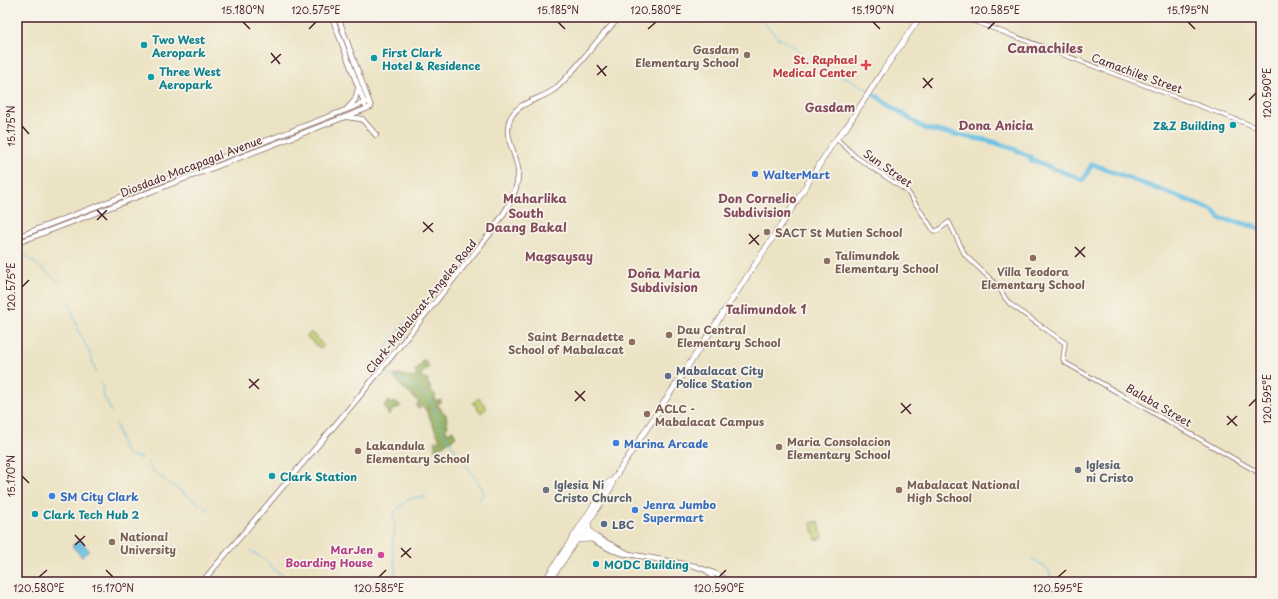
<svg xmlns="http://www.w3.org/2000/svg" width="1278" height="599" viewBox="0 0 1278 599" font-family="'Playpen Sans',sans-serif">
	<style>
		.green { fill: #bdcc6f; stroke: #84764d }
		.forest { fill: #96b062; stroke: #706846 }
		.water { fill: #67bfe4; stroke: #586f88 }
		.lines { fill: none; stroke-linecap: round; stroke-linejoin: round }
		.stream { stroke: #67bfe4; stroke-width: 1 }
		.river { stroke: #67bfe4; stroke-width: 5 }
		.minor-casing { stroke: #836461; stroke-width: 5 }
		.major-casing { stroke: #836461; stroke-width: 6 }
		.highway-casing { stroke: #836461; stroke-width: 6 }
		.minor { stroke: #fff; stroke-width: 3.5 }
		.major { stroke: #fff; stroke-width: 4.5 }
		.highway { stroke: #fff; stroke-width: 5 }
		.ticks { fill: none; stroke: #4a1f2b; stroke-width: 1.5 }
		.culture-dot { fill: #0f9aa8; stroke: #f7f3e8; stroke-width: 1.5 }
		.education-dot { fill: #8d6e63; stroke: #f7f3e8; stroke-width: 1.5 }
		.health-dot { fill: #e0444e; stroke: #f7f3e8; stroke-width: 1.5 }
		.shop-dot { fill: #3f7fe0; stroke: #f7f3e8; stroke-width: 1.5 }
		.service-dot { fill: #5c6f8a; stroke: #f7f3e8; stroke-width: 1.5 }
		.worship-dot { fill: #6b7280; stroke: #f7f3e8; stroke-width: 1.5 }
		.hotel-dot { fill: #d1479c; stroke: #f7f3e8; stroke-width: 1.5 }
		.labels { text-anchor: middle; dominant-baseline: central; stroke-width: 3.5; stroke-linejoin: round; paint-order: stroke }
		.culture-label { font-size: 11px; font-weight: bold; fill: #0d838f; stroke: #f7f3e8; text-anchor: start }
		.education-label { font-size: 11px; font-weight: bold; fill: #785e54; stroke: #f7f3e8; text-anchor: start }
		.health-label { font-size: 11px; font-weight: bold; fill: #be3a42; stroke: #f7f3e8; text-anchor: end }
		.street-label { font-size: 11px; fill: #4a1f2b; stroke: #f7f3e8 }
		.shop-label { font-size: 11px; font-weight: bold; fill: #366cbe; stroke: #f7f3e8; text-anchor: start }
		.service-label { font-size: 11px; font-weight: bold; fill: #4e5e75; stroke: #f7f3e8; text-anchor: start }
		.worship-label { font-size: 11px; font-weight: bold; fill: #5b616d; stroke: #f7f3e8; text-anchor: start }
		.hotel-label { font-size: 11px; font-weight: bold; fill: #b23c85; stroke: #f7f3e8; text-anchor: end }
		.neighbourhood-label { font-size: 12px; font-weight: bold; fill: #834b5d; stroke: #f7f3e8 }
		.quarter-label { font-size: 13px; font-weight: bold; fill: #834b5d; stroke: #f7f3e8 }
		.neatline { fill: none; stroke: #4a1f2b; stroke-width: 1.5 }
		.ticks-label { font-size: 10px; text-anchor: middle; fill: #4a1f2b }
	</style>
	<rect width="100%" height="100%" fill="#f7f3e8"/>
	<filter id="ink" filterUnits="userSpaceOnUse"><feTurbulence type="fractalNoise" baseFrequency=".025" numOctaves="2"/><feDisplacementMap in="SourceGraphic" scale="8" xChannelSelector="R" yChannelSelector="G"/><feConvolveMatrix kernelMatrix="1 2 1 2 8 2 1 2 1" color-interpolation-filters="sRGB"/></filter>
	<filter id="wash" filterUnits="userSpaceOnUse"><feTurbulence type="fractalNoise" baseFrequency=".012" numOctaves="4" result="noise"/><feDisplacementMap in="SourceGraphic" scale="16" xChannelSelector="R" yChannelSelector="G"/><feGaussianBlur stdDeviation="0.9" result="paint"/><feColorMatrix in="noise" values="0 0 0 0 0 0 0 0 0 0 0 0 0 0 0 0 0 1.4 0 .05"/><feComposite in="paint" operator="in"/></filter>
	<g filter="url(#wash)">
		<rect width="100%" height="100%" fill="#ece3c4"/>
		<g class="green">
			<path d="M311 332 324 346 320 349 306 336Z"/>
			<path d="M479 398 487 408 481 413 473 403Z"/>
			<path d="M818 521 823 537 816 540 811 523Z"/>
		</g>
		<g class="forest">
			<path d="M422 360H424L430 367 421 374V377L428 379V385H430L431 390 436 395 434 399 435 401 441 400V402L439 403 437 407H440L442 412 446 414 448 427 446 429 447 433 453 430 456 437 435 451V441H440L427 412 423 406 418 409 416 405 419 402C410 394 400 387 394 376L400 374 413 378 417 375 414 371 418 369 417 367 422 365Z"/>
			<path d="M389 400 390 404 396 401 401 406 392 411 389 415 385 409 384 406Z"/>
		</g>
		<path class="water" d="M79 539 89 550 82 557 72 546Z"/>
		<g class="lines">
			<g class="stream">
				<path d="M758 17 777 37 795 48 805 59 818 61 824 66 828 73C841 74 857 82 868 90"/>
				<path d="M1136 17H1137"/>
				<path d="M17 249 59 282"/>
				<path d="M68 301 80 334 89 351 96 372"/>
				<path d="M380 364 377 357 404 324 414 316 434 293"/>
				<path d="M386 372 388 374 416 387 431 401 443 432 484 491 480 499"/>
				<path d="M100 382 103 387 102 393 108 404 111 412"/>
				<path d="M116 424 123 448 129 455 141 458"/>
				<path d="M147 462 153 471 170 484 208 510"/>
				<path d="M251 551 268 562 270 567 293 582"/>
				<path d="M1032 558 1049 570 1052 582"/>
				<path d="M390 582 396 571 392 548 395 528 394 512 411 498 426 497"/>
			</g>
			<g class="river">
				<path d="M875 95 919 125 927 129 990 141 1009 147 1031 157V161H1036L1054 169"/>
				<path d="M1058 170 1083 180 1092 164 1213 210 1221 219C1228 220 1235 222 1242 223 1246 224 1248 226 1252 225L1261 230"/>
			</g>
		</g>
	</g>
	<g filter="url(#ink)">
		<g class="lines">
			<defs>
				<g id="minor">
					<path d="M963 17 1261 129"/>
					<path d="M838 140 856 157 907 191 934 231H937L949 222 965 255 999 287 1005 298 1010 304 1065 343 1063 358 1064 362 1261 474"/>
					<path d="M706 570 717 582"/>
				</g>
				<g id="major">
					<path d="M332 17 365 105"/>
					<path d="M347 109 355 100 358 89"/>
					<path d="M347 117 362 119 376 135"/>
					<path d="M17 237 369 101"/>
					<path d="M17 243 371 107 338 17"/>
					<path d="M580 529 629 554 695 566 714 573 730 582"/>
					<path d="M578 532 612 550 626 554"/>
					<path d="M202 582 358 398 489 235C502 217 520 193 518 169 516 153 503 136 510 119 518 101 541 100 555 89 579 68 596 39 620 17"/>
				</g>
				<g id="highway">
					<path d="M844 131 883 71 920 17"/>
					<path d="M588 523 589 530 596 538"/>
					<path d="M577 540 590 539"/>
					<path d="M544 582 608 483 613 480"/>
					<path d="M549 582 612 486 613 480 632 451 787 216 833 143 845 128"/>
				</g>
			</defs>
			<use href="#minor" class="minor-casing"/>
			<use href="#major" class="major-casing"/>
			<use href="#highway" class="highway-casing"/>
			<use href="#minor" class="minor"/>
			<use href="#major" class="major"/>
			<use href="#highway" class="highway"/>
		</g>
	</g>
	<path class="ticks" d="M243 22 250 29M558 22 565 29M873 22 880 29M1188 22 1195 29M309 29 316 22M648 29 656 22M988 29 995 22M271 53 280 64M271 63 281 54M597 65 606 76M597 75 607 66M923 78 932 88M923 88 933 78M1249 100 1256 93M22 126 29 134M97 210 107 220M97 220 107 210M423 222 433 232M423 232 433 223M749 234 759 245M749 244 759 235M1075 247 1085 257M1075 257 1085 247M22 287 29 280M249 379 259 389M249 388 259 379M575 391 585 401M575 401 585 391M901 403 911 414M1249 406 1256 399M901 413 911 404M1227 416 1237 426M1227 425 1237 416M22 476 29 483M75 535 85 546M75 545 85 536M401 548 411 558M401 557 411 548M106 570 113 577M39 577 47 570M379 577 386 570M719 577 726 570M1058 577 1066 570"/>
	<g class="culture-dot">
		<circle cx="144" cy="45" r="4"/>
		<circle cx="374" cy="58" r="4"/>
		<circle cx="151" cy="77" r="4"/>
		<circle cx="1233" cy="125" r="4"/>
		<circle cx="272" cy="476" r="4"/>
		<circle cx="35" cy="514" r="4"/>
		<circle cx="596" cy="564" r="4"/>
	</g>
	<g class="education-dot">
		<circle cx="747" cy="55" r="4"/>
		<circle cx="767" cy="232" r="4"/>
		<circle cx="1033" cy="258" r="4"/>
		<circle cx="827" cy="261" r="4"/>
		<circle cx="669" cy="335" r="4"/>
		<circle cx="632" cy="342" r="4"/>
		<circle cx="647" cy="414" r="4"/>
		<circle cx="779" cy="447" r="4"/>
		<circle cx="358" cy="451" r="4"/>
		<circle cx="899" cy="490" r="4"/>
		<circle cx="112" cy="542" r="4"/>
	</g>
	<path class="health-dot" d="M864 59h4v4h4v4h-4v4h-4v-4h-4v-4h4z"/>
	<g class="shop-dot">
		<circle cx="755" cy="174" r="4"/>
		<circle cx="616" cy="443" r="4"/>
		<circle cx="52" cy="496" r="4"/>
		<circle cx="635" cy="510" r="4"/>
	</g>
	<g class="service-dot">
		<circle cx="668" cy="376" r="4"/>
		<circle cx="604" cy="524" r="4"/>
	</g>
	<g class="worship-dot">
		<circle cx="1078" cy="470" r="4"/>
		<circle cx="546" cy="490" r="4"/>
	</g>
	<circle class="hotel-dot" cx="381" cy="555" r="4"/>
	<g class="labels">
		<g class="culture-label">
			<text x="152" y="39">Two West<tspan x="152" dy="13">Aeropark</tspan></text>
			<text x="382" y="52">First Clark<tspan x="382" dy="13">Hotel &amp; Residence</tspan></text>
			<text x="159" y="71">Three West<tspan x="159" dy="13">Aeropark</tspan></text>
			<text x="1225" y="125" text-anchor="end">Z&amp;Z Building</text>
			<text x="280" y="476">Clark Station</text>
			<text x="43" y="514">Clark Tech Hub 2</text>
			<text x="604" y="564">MODC Building</text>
		</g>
		<g class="education-label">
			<text x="739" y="49" text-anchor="end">Gasdam<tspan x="739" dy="13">Elementary School</tspan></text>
			<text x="775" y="232">SACT St Mutien School</text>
			<text x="835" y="255">Talimundok<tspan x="835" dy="13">Elementary School</tspan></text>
			<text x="1033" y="271" text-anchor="middle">Villa Teodora<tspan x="1033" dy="13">Elementary School</tspan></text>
			<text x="677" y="329">Dau Central<tspan x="677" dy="13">Elementary School</tspan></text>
			<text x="624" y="336" text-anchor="end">Saint Bernadette<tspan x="624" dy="13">School of Mabalacat</tspan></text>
			<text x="655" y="408">ACLC -<tspan x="655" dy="13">Mabalacat Campus</tspan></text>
			<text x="787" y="441">Maria Consolacion<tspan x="787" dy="13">Elementary School</tspan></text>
			<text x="366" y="445">Lakandula<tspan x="366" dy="13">Elementary School</tspan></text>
			<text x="907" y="484">Mabalacat National<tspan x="907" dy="13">High School</tspan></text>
			<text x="120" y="536">National<tspan x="120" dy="13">University</tspan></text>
		</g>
		<g class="health-label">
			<text x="857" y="59">St. Raphael<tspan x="857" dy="13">Medical Center</tspan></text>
		</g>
		<g class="street-label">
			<text transform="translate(1137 73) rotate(20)">Camachiles Street</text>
			<text transform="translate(191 166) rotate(-21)">Diosdado Macapagal Avenue</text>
			<text transform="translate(888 168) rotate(35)">Sun Street</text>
			<text transform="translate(421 306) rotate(-51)">Clark-Mabalacat-Angeles Road</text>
			<text transform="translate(1159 405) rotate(30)">Balaba Street</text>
		</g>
		<g class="shop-label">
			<text x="763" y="174">WalterMart</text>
			<text x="624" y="443">Marina Arcade</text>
			<text x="60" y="496">SM City Clark</text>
			<text x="643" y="504">Jenra Jumbo<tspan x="643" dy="13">Supermart</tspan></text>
		</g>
		<g class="service-label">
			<text x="676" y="370">Mabalacat City<tspan x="676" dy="13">Police Station</tspan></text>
			<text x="612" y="524">LBC</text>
		</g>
		<g class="worship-label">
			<text x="1086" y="464">Iglesia<tspan x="1086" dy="13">ni Cristo</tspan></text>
			<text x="554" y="484">Iglesia Ni<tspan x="554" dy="13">Cristo Church</tspan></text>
		</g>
		<g class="hotel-label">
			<text x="373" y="549">MarJen<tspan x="373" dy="13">Boarding House</tspan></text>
		</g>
		<g class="neighbourhood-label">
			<text x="830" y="107">Gasdam</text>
			<text x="996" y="125">Dona Anicia</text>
			<text x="535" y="198">Maharlika</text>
			<text x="757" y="198">Don Cornelio<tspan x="757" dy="14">Subdivision</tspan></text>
			<text x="526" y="213">South<tspan x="526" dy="14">Daang Bakal</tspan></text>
			<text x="559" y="256">Magsaysay</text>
			<text x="664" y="273">Doña Maria<tspan x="664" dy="14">Subdivision</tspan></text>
			<text x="766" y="309">Talimundok 1</text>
		</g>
		<g class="quarter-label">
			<text x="1045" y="47">Camachiles</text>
		</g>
	</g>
	<rect width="1278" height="599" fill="none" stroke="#f7f3e8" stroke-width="44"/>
	<rect x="22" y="22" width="1234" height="555" class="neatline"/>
	<g class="ticks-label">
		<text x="243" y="14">15.180°N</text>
		<text x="316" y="14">120.575°E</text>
		<text x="558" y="14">15.185°N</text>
		<text x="656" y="14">120.580°E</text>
		<text x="873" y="14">15.190°N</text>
		<text x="995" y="14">120.585°E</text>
		<text x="1188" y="14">15.195°N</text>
		<text transform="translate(1267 93) rotate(-90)" y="4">120.590°E</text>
		<text transform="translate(11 126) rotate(-90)" y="4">15.175°N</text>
		<text transform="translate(11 287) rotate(-90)" y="4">120.575°E</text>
		<text transform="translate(1267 399) rotate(-90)" y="4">120.595°E</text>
		<text transform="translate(11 476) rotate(-90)" y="4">15.170°N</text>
		<text x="39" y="592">120.580°E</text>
		<text x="113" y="592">15.170°N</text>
		<text x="379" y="592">120.585°E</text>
		<text x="719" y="592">120.590°E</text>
		<text x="1058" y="592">120.595°E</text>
	</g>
</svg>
